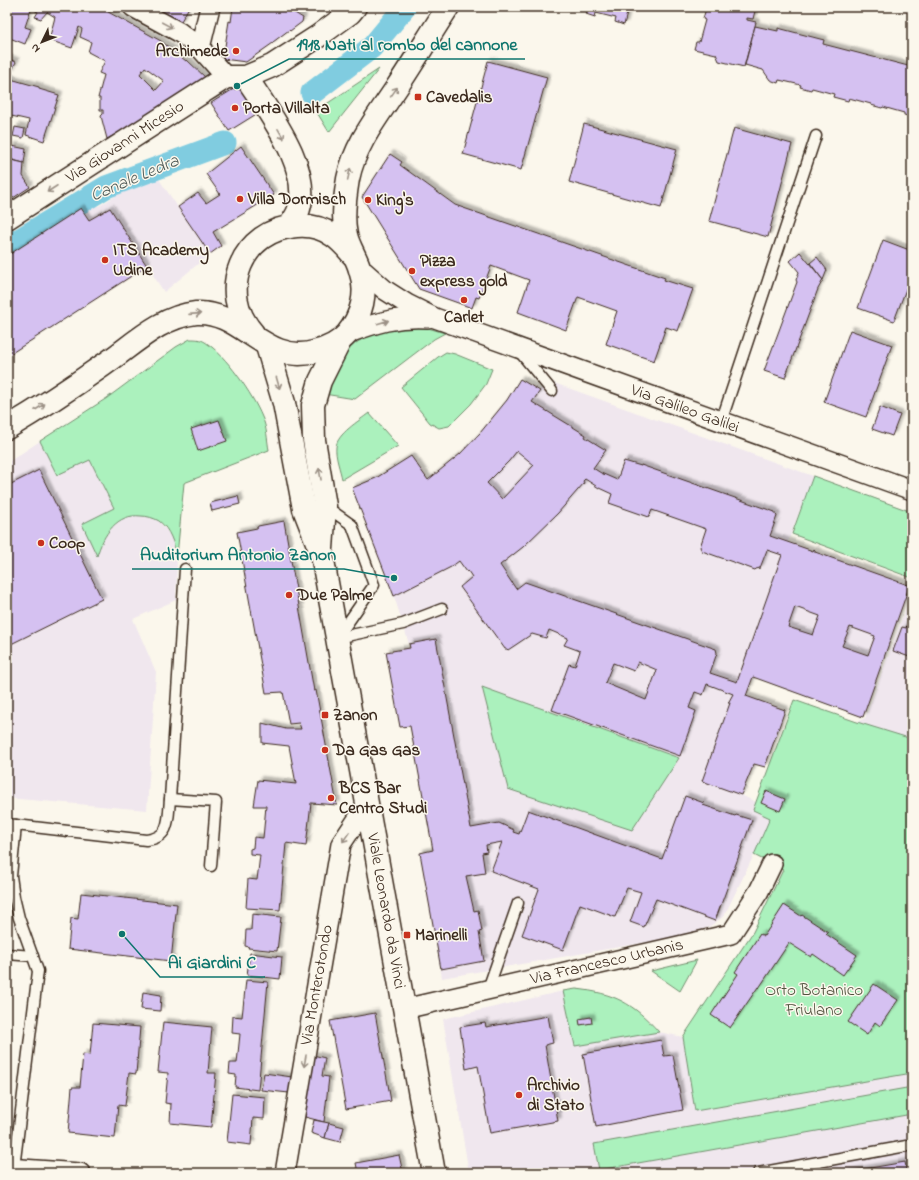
<svg xmlns="http://www.w3.org/2000/svg" width="919" height="1180" viewBox="0 0 919 1180" font-family="'Indie Flower',sans-serif">
	<style>
		.built { fill: #f0e7ee }
		.green { fill: #abf1bd; stroke: #738e6e }
		.lines { fill: none; stroke-linecap: round; stroke-linejoin: round }
		.canal { stroke: #80cce0; stroke-width: 23 }
		.building { fill: #d5c1f1; stroke: #3b2a1e; fill-rule: evenodd; filter: url(#shadow) }
		.service-casing { stroke: #3b2a1e; stroke-width: 13 }
		.minor-casing { stroke: #3b2a1e; stroke-width: 22 }
		.secondary-casing { stroke: #3b2a1e; stroke-width: 25 }
		.primary-casing { stroke: #3b2a1e; stroke-width: 25 }
		.service { stroke: #fbf7ec; stroke-width: 10 }
		.minor { stroke: #fbf7ec; stroke-width: 19 }
		.secondary { stroke: #fbf7ec; stroke-width: 22 }
		.primary { stroke: #fbf7ec; stroke-width: 22 }
		.oneway { stroke: #9b9085 }
		.poi-dot { fill: #c8321e; stroke: #fbf7ec; stroke-width: 1.5 }
		.labels { text-anchor: middle; dominant-baseline: central; stroke-width: 3; stroke-linejoin: round; paint-order: stroke }
		.poi-label { font-size: 17px; font-weight: bold; fill: #3b2a1e; stroke: #fbf7ec; text-anchor: start }
		.street-label { font-size: 17px; fill: #3b2a1e; stroke: #fbf7ec }
		.park-label { font-size: 17px; fill: #51523e; stroke: #fbf7ec }
		.water-label { font-size: 18px; font-style: italic; fill: #505b58; stroke: #fbf7ec }
		.leader { fill: none; stroke: #0f766e; stroke-width: 1.5 }
		.callout-dot { fill: #0f766e; stroke: #fbf7ec; stroke-width: 1.5 }
		.callout-label { font-size: 18px; text-anchor: middle; font-weight: bold; fill: #0f766e; stroke: #fbf7ec; stroke-width: 3; stroke-linejoin: round; paint-order: stroke }
	</style>
	<defs>
		<filter id="shadow"><feDropShadow dx="3.5" dy="-3.5" stdDeviation="1" flood-color="#0004"/></filter>
	</defs>
	<rect width="100%" height="100%" fill="#fbf7ec"/>
	<filter id="ink" filterUnits="userSpaceOnUse"><feTurbulence type="fractalNoise" baseFrequency=".025" numOctaves="2"/><feDisplacementMap in="SourceGraphic" scale="8" xChannelSelector="R" yChannelSelector="G"/><feConvolveMatrix kernelMatrix="1 2 1 2 8 2 1 2 1" color-interpolation-filters="sRGB"/></filter>
	<g filter="url(#ink)">
		<g class="built">
			<path d="M154 172 210 254 164 292 147 266 7 356V252L82 203 99 206Z"/>
			<path d="M520 379 540 391 543 379 813 476 788 542 908 585 909 583 910 584 863 717 753 677 746 696 765 767 754 764 741 795 756 802 753 810 770 818 754 855 724 916 709 927 688 935 442 978 420 853 433 850 410 726 400 727 386 652 410 648 409 644 394 596 352 488 376 478 411 456 428 480 460 454 480 433 507 400Z"/>
			<path d="M40 441 57 475 90 459 114 509 82 524 97 555 105 536 113 526 124 518 135 515 148 516 159 521 168 532 174 543 177 556 176 600 133 619 156 672 147 810 7 798V463Z"/>
			<path d="M910 597 912 598V739L857 722 865 718Z"/>
			<path d="M563 991 575 1046 659 1032 683 1037 695 1111 912 1073V1173H469L443 1019Z"/>
		</g>
		<g class="green">
			<path d="M379 69 329 132 316 111Z"/>
			<path d="M417 327 428 328 445 333 434 339 355 399 324 394C330 383 337 365 344 355 361 332 391 328 417 327Z"/>
			<path d="M190 339C196 339 200 339 205 342 226 355 253 395 262 417 267 427 267 440 269 450L184 483 177 556C174 544 170 529 159 521 154 518 147 516 141 516 117 513 103 535 97 556L82 524 114 508 90 460 57 475 40 441 107 398 176 347Z"/>
			<path d="M446 352 455 354 492 369 486 384 471 404 449 426 439 428 430 423 401 387 438 357Z"/>
			<path d="M369 413 398 446 342 479C340 469 335 457 336 447 337 434 359 421 369 413Z"/>
			<path d="M813 476 912 512V578L792 534Z"/>
			<path d="M482 687 679 758 632 830 508 789Z"/>
			<path d="M794 700 857 722 912 739V1073L695 1111 683 1037 753 932 783 870 754 855 770 818 753 810Z"/>
			<path d="M697 960 680 991 651 971Z"/>
			<path d="M576 989C614 993 633 1003 659 1032L575 1046 563 991Z"/>
			<path d="M912 1087V1114L599 1170 594 1144Z"/>
		</g>
		<g class="lines">
			<g class="canal">
				<path d="M312 93 372 47 405 7"/>
				<path d="M7 247 106 187 225 143"/>
			</g>
		</g>
		<g class="building">
			<path d="M12 7H99L161 41 186 61 187 60 206 78 158 111 107 139 101 116 103 114V110H100V98H98L104 75 99 73 105 61 88 52 91 42 80 37 82 29 79 27 72 48 49 40 55 17 47 12 41 19 35 17 38 12 31 9 25 27 31 29 25 44 7 37V23ZM145 67 164 81 156 90 140 74Z"/>
			<path d="M148 7H189L180 23Z"/>
			<path d="M233 7H285L303 18 302 22 290 31 289 30 273 42V43L246 62 223 59 229 21 231 22Z"/>
			<path d="M588 7H623V8L628 9 624 25 615 22 616 18 596 13 595 17 586 14Z"/>
			<path d="M708 7H756L753 19 747 18V20L756 22 744 67 719 61 716 54 694 49 696 42H699L705 20 703 19 706 8 708 9Z"/>
			<path d="M755 26 778 31V28L824 40 823 44 912 67V117L904 115V113L883 107 882 108 871 105V104L849 98 848 101 833 97 834 94 812 88 811 90 800 87 801 85 779 80 778 83 770 80 763 70 745 65Z"/>
			<path d="M7 58 16 62 10 73 7 71Z"/>
			<path d="M488 61 547 77 521 170 463 154Z"/>
			<path d="M7 78 39 87V89L59 95 44 141 26 135 29 120 7 115Z"/>
			<path d="M240 85 258 113 229 131 211 103Z"/>
			<path d="M584 124 677 149 661 208 569 182Z"/>
			<path d="M15 127 25 129 23 138 13 136Z"/>
			<path d="M734 128 792 144 768 237 709 221Z"/>
			<path d="M12 146 26 149 24 163 9 159Z"/>
			<path d="M241 146 274 195 213 232 221 246 210 254 178 207 198 193 206 203 220 194 206 174Z"/>
			<path d="M390 154 402 162 400 165 455 205 665 278 664 280 693 289 678 331 666 327 654 361 606 344 617 311 578 297 566 330 518 312 529 280 491 266 479 298 476 297 472 308 419 289 362 197Z"/>
			<path d="M7 159 24 163 23 176 30 187 10 200 7 196Z"/>
			<path d="M81 208 89 220 110 208 147 266 7 356V256Z"/>
			<path d="M883 240 912 251V273L894 321 858 308Z"/>
			<path d="M800 252 823 280 818 289 785 378 764 371 797 282 796 280 799 272 790 261Z"/>
			<path d="M817 257 827 270 823 280 810 263Z"/>
			<path d="M850 330 892 345 866 417 824 402Z"/>
			<path d="M520 379 540 391 532 402 586 435 585 437 606 450 593 468 601 473 617 480 624 461 641 466V465L775 512V514L777 516 770 536 813 551 814 549 815 550V552L908 585 909 583 910 584 863 717 753 677 746 696 785 710 765 767 754 764 741 795 702 781 730 703H728L733 694 707 684 703 695 695 692 689 708 696 711 680 756 552 710 569 664 575 666 580 651 564 645 568 638 549 630 546 638 532 634 508 650 507 649H505L460 587 472 577 468 571 467 572 459 561 451 567 394 596 352 488 376 478 411 456 428 480 460 454 480 433 507 400ZM517 451 534 465 502 499 487 483 509 461ZM585 479 599 488 612 494 609 503 649 517 652 510 706 529 700 547 702 551 755 570 756 569 760 568 767 550 782 555 737 682 710 673 717 653 716 649 525 582 516 589 500 565 523 547 558 513 584 483 583 481ZM795 607 820 616 813 635 788 627ZM850 627 875 636 868 655 842 646ZM638 662 657 670 646 700 605 683 613 663 634 671Z"/>
			<path d="M880 407 900 415 892 436 872 429Z"/>
			<path d="M219 420 227 441 198 451 191 429Z"/>
			<path d="M39 470 102 599 7 646V486Z"/>
			<path d="M238 496 240 504 212 511 210 503Z"/>
			<path d="M284 521 314 691 316 690 337 805 311 803 306 846 286 843 280 910 246 908 248 879 257 880 260 855 250 854V849L253 848 254 837 263 838 266 806H254L258 780 296 784 289 746 262 743V723L286 729H301L299 723 289 724 283 692 266 693 237 532 257 528 258 526Z"/>
			<path d="M912 609V658L893 651 902 627 906 628Z"/>
			<path d="M436 639 471 828 499 823 514 830 513 832 519 834 528 810 662 859 685 796 704 803 703 805 735 816 736 815 752 820 715 921 656 899 644 927 630 922 641 892 627 888 615 917 580 904 563 950 522 935 539 889 491 871 502 842 486 845 487 852 482 853 485 873 466 876 474 911 478 910 482 931 479 932 484 961 441 969 420 853 433 850 410 726 400 727 386 652 410 648 409 644Z"/>
			<path d="M766 791 785 799 780 811 761 803Z"/>
			<path d="M81 893 177 904 171 961 68 949 71 918 78 919Z"/>
			<path d="M784 905 801 916 802 915 828 932 826 934 857 955 843 975 813 954 811 957 789 943 759 988 758 987 730 1028 711 1015 738 974 735 972 760 934 764 936Z"/>
			<path d="M252 914 281 917 277 951 248 948 249 947 245 946 246 930H251Z"/>
			<path d="M250 953 282 957 280 979 247 975Z"/>
			<path d="M246 980 268 982 258 1090 235 1087 236 1075 229 1074 230 1063H237L240 1034 232 1033 233 1016 242 1017Z"/>
			<path d="M874 984 898 1000 880 1026 875 1022 867 1035 848 1022Z"/>
			<path d="M143 992 161 995 160 1011 141 1009Z"/>
			<path d="M375 1013 391 1101 346 1109 330 1021Z"/>
			<path d="M548 1016 553 1043 545 1045 558 1121 490 1133 478 1066 466 1069 460 1027 485 1023 486 1027Z"/>
			<path d="M591 1017 592 1023 580 1025 579 1019Z"/>
			<path d="M163 1022 212 1027 208 1073H216L211 1127 170 1123 171 1104 165 1103 168 1073 158 1072Z"/>
			<path d="M93 1023 140 1027 136 1074 129 1073 125 1106 118 1105 115 1138 68 1133 72 1087H80L83 1054 90 1055Z"/>
			<path d="M661 1040 664 1056 673 1055 683 1110 596 1127 583 1054Z"/>
			<path d="M313 1055 325 1058 322 1076 329 1077 324 1122 305 1117Z"/>
			<path d="M264 1073 292 1077 289 1093 261 1090Z"/>
			<path d="M232 1094 265 1097 264 1119 253 1118 251 1145 227 1142Z"/>
			<path d="M314 1120 329 1123 325 1138 311 1133Z"/>
			<path d="M329 1123 344 1127 340 1142 325 1138Z"/>
			<path d="M399 1155 403 1173H358L356 1163Z"/>
			<path d="M905 1162 907 1173H841Z"/>
		</g>
		<g class="lines">
			<defs>
				<g id="service">
					<path d="M519 351 552 391"/>
					<path d="M721 422 816 136"/>
					<path d="M325 506 352 525 374 585 338 637"/>
					<path d="M337 638 403 624 442 609"/>
					<path d="M170 799 216 802 211 866"/>
					<path d="M7 824 16 825 11 876 14 897 19 918 38 971 14 1168"/>
					<path d="M16 825 146 840C171 838 168 818 170 799L185 569"/>
					<path d="M7 954 33 956"/>
					<path d="M488 989 518 903"/>
					<path d="M758 1173 912 1145"/>
				</g>
				<g id="minor">
					<path d="M133 7 179 32 200 48 226 77"/>
					<path d="M200 48 210 7"/>
					<path d="M360 268 385 290 407 304 435 318 912 490"/>
					<path d="M346 334C375 323 397 316 428 318"/>
					<path d="M404 1009 731 934 759 891 772 864"/>
					<path d="M7 1168 80 1173"/>
					<path d="M285 1173 341 844 367 805"/>
				</g>
				<g id="secondary">
					<path d="M267 346 284 403 304 509 322 555 434 1173"/>
					<path d="M322 549 325 506 314 440 313 405 320 381 340 341"/>
				</g>
				<g id="primary">
					<path d="M246 77C267 110 316 172 297 214 295 218 292 222 289 227"/>
					<path d="M7 218 226 77H246L272 66 317 37 350 13 355 7"/>
					<path d="M253 333C216 292 242 229 297 226 309 225 322 228 332 235 340 240 346 247 352 254"/>
					<path d="M7 428C39 409 71 388 102 366 132 346 159 317 196 313 241 310 265 365 314 352 326 349 339 343 347 334 362 316 368 292 360 270 357 258 349 248 346 235 342 218 345 197 348 179 355 144 378 116 397 87 415 60 431 33 448 7"/>
				</g>
			</defs>
			<use href="#service" class="service-casing"/>
			<use href="#minor" class="minor-casing"/>
			<use href="#secondary" class="secondary-casing"/>
			<use href="#primary" class="primary-casing"/>
			<use href="#service" class="service"/>
			<use href="#minor" class="minor"/>
			<use href="#secondary" class="secondary"/>
			<use href="#primary" class="primary"/>
		</g>
		<defs><path id="oneway-shaft" d="M-6 0H5M1.5-3L5.5 0L1.5 3" fill="none" stroke-width="1.6" stroke-linecap="round" stroke-linejoin="round"/></defs>
		<g class="oneway">
			<use href="#oneway-shaft" transform="translate(167 25) rotate(28)"/>
			<use href="#oneway-shaft" transform="translate(394 92) rotate(-55)"/>
			<use href="#oneway-shaft" transform="translate(281 134) rotate(60)"/>
			<use href="#oneway-shaft" transform="translate(349 174) rotate(-77)"/>
			<use href="#oneway-shaft" transform="translate(52 189) rotate(147)"/>
			<use href="#oneway-shaft" transform="translate(195 314) rotate(-4)"/>
			<use href="#oneway-shaft" transform="translate(383 322) rotate(-16)"/>
			<use href="#oneway-shaft" transform="translate(278 383) rotate(74)"/>
			<use href="#oneway-shaft" transform="translate(40 407) rotate(-33)"/>
			<use href="#oneway-shaft" transform="translate(320 474) rotate(-100)"/>
			<use href="#oneway-shaft" transform="translate(346 837) rotate(124)"/>
			<use href="#oneway-shaft" transform="translate(305 1061) rotate(100)"/>
		</g>
	</g>
	<g class="poi-dot">
		<circle cx="236" cy="51" r="4"/>
		<rect x="414" y="93" width="8" height="8" rx="2"/>
		<circle cx="235" cy="108" r="4"/>
		<circle cx="240" cy="199" r="4"/>
		<circle cx="368" cy="200" r="4"/>
		<circle cx="105" cy="260" r="4"/>
		<circle cx="412" cy="271" r="4"/>
		<circle cx="464" cy="300" r="4"/>
		<circle cx="41" cy="543" r="4"/>
		<circle cx="289" cy="595" r="4"/>
		<rect x="321" y="711" width="8" height="8" rx="2"/>
		<circle cx="325" cy="750" r="4"/>
		<circle cx="331" cy="798" r="4"/>
		<rect x="403" y="931" width="8" height="8" rx="2"/>
		<circle cx="519" cy="1095" r="4"/>
	</g>
	<g class="labels">
		<g class="poi-label">
			<text x="228" y="51" text-anchor="end">Archimede</text>
			<text x="426" y="97">Cavedalis</text>
			<text x="243" y="108">Porta Villalta</text>
			<text x="248" y="199">Villa Dormisch</text>
			<text x="376" y="200">King's</text>
			<text x="113" y="250">ITS Academy<tspan x="113" dy="20">Udine</tspan></text>
			<text x="420" y="261">Pizza<tspan x="420" dy="20">express gold</tspan></text>
			<text x="464" y="317" text-anchor="middle">Carlet</text>
			<text x="49" y="543">Coop</text>
			<text x="297" y="595">Due Palme</text>
			<text x="333" y="715">Zanon</text>
			<text x="333" y="750">Da Gas Gas</text>
			<text x="339" y="788">BCS Bar<tspan x="339" dy="20">Centro Studi</tspan></text>
			<text x="415" y="935">Marinelli</text>
			<text x="527" y="1085">Archivio<tspan x="527" dy="20">di Stato</tspan></text>
		</g>
		<g class="street-label">
			<text transform="translate(125 142) rotate(-33)">Via Giovanni Micesio</text>
			<text transform="translate(685 409) rotate(20)">Via Galileo Galilei</text>
			<text transform="translate(386 911) rotate(80)">Viale Leonardo da Vinci</text>
			<text transform="translate(607 962) rotate(-13)">Via Francesco Urbanis</text>
			<text transform="translate(317 985) rotate(-80)">Via Monterotondo</text>
		</g>
		<g class="park-label">
			<text x="814" y="990">Orto Botanico<tspan x="814" dy="20">Friulano</tspan></text>
		</g>
		<g class="water-label">
			<text transform="translate(135 179) rotate(-23)">Canale Ledra</text>
		</g>
	</g>
	<path class="leader" d="M237 86L289 59H525M394 578L344 569H132M122 934L160 977H265"/>
	<g class="callout-dot">
		<circle cx="237" cy="86" r="4"/>
		<circle cx="394" cy="578" r="4"/>
		<circle cx="122" cy="934" r="4"/>
	</g>
	<g class="callout-label">
		<text x="407" y="50">1918 Nati al rombo del cannone</text>
		<text x="238" y="560">Auditorium Antonio Zanon</text>
		<text x="212" y="968">Ai Giardini C</text>
	</g>
	<rect width="919" height="1180" fill="none" stroke="#fbf7ec" stroke-width="24"/>
	<rect x="12" y="12" width="895" height="1156" fill="none" stroke="#3b2a1e" stroke-width="1.5" filter="url(#ink)"/>
	<g transform="translate(42 42) rotate(227)" stroke="#fbf7ec" stroke-width="3" paint-order="stroke">
	<path d="M0-3L7 15L0 10L-7 15Z" fill="#3b2a1e"/>
	<text y="-6" font-size="11" font-weight="bold" text-anchor="middle" fill="#3b2a1e">N</text>
	</g>
</svg>
